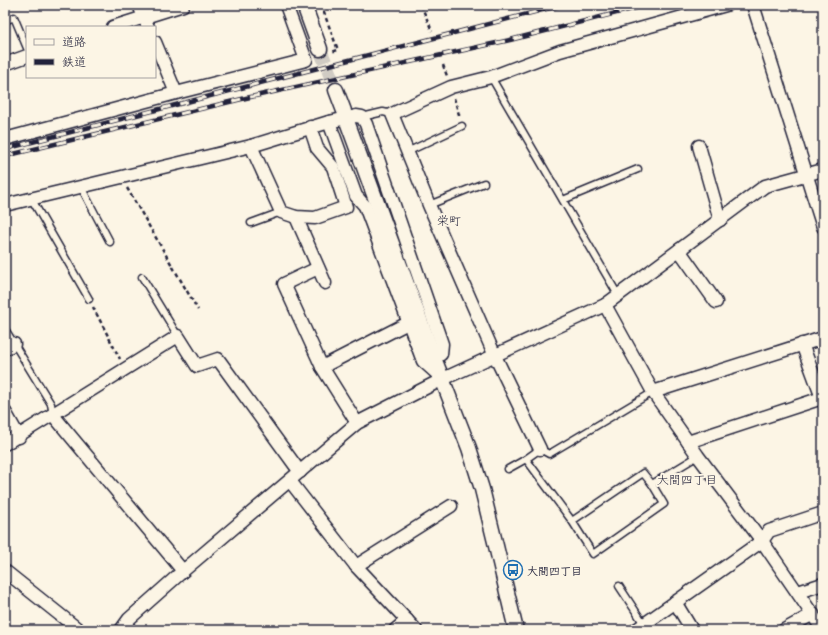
<svg xmlns="http://www.w3.org/2000/svg" width="828" height="635" viewBox="0 0 828 635" font-family="'Playpen Sans','Klee One',sans-serif">
	<style>
		.lines { fill: none; stroke-linecap: round; stroke-linejoin: round }
		.tertiary-tunnel { stroke: #d0cbc3; stroke-width: 14; stroke-dasharray: 14 7; stroke-linecap: butt }
		.service-casing { stroke: #22223b; stroke-width: 9 }
		.minor-casing { stroke: #22223b; stroke-width: 15 }
		.tertiary-casing { stroke: #22223b; stroke-width: 17 }
		.path { stroke: #22223b; stroke-width: 2.5; stroke-dasharray: 4 3; stroke-linecap: butt }
		.service { stroke: #fcf5e5; stroke-width: 6 }
		.minor { stroke: #fcf5e5; stroke-width: 12 }
		.tertiary { stroke: #fcf5e5; stroke-width: 14 }
		.rail-casing { stroke: #22223b; stroke-width: 4.5 }
		.rail { stroke: #fcf5e5; stroke-width: 3; stroke-dasharray: 9; stroke-linecap: butt }
		.labels { text-anchor: middle; dominant-baseline: central; stroke-width: 4; stroke-linejoin: round; paint-order: stroke }
		.poi-label { font-size: 11px; font-weight: bold; fill: #22223b; stroke: #fcf5e5; text-anchor: start }
		.neighbourhood-label { font-size: 12px; fill: #22223b; stroke: #fcf5e5 }
	</style>
	<rect width="100%" height="100%" fill="#fcf5e5"/>
	<filter id="ink" filterUnits="userSpaceOnUse"><feTurbulence type="fractalNoise" baseFrequency=".025" numOctaves="2"/><feDisplacementMap in="SourceGraphic" scale="8" xChannelSelector="R" yChannelSelector="G"/><feConvolveMatrix kernelMatrix="1 2 1 2 8 2 1 2 1" color-interpolation-filters="sRGB"/></filter>
	<g filter="url(#ink)">
		<g class="lines">
			<path class="tertiary-tunnel" d="M320 49 336 90"/>
			<defs>
				<g id="service">
					<path d="M5 21 14 17 27 48"/>
					<path d="M491 77 618 295"/>
					<path d="M362 117 383 112 392 114"/>
					<path d="M407 152 462 126"/>
					<path d="M81 187 110 242"/>
					<path d="M31 198 89 299"/>
					<path d="M563 200 638 169"/>
					<path d="M429 205 484 183"/>
					<path d="M251 223 281 212"/>
					<path d="M142 277 178 336"/>
					<path d="M5 329 51 404 53 415"/>
					<path d="M526 459 572 521 593 554 664 504 652 484 698 456"/>
					<path d="M508 469 526 459 540 449 549 454 653 392"/>
					<path d="M572 521 643 473 652 484"/>
					<path d="M619 586 644 624"/>
				</g>
				<g id="minor">
					<path d="M139 5 148 27"/>
					<path d="M753 5 823 227"/>
					<path d="M113 27 183 5"/>
					<path d="M155 42 176 93 306 60 286 5"/>
					<path d="M5 64 27 56"/>
					<path d="M329 122 356 196 365 206 423 361 443 379"/>
					<path d="M5 139 176 93"/>
					<path d="M251 146 281 212 296 217 315 218 346 207 333 167 317 148 310 127"/>
					<path d="M699 146 720 220"/>
					<path d="M5 205 251 146 329 122 356 116 362 117 366 124 442 344 441 354 434 358"/>
					<path d="M296 217 325 283"/>
					<path d="M679 250 716 302"/>
					<path d="M318 268 284 284 322 367 357 423"/>
					<path d="M605 305 653 392 698 456 762 541 823 630"/>
					<path d="M5 349 14 344"/>
					<path d="M322 367 408 323"/>
					<path d="M653 392 823 338"/>
					<path d="M5 412 19 437"/>
					<path d="M53 415 183 571"/>
					<path d="M688 442 822 398 802 344"/>
					<path d="M5 444 178 336 197 366 218 359 300 472"/>
					<path d="M540 449 495 356 429 205 392 114 451 87 491 77 560 51 726 5"/>
					<path d="M290 481 356 566 416 630"/>
					<path d="M356 566 451 506"/>
					<path d="M5 571 79 630"/>
					<path d="M798 592 823 584"/>
					<path d="M675 602 692 630"/>
					<path d="M121 630 129 619 183 571 357 423 443 379 605 305 765 186 823 170"/>
					<path d="M395 630 407 620"/>
					<path d="M636 630 762 541 769 531 823 513"/>
					<path d="M784 630 813 614"/>
				</g>
				<g id="tertiary">
					<path d="M304 5 320 49"/>
					<path d="M336 90 344 111"/>
					<path d="M348 124 434 358 469 448 482 489 496 546 516 630"/>
				</g>
			</defs>
			<use href="#service" class="service-casing"/>
			<use href="#minor" class="minor-casing"/>
			<use href="#tertiary" class="tertiary-casing"/>
			<g class="path">
				<path d="M321 5 338 50 331 52"/>
				<path d="M421 5 432 31"/>
				<path d="M443 65 447 76"/>
				<path d="M454 98 460 118"/>
				<path d="M127 188 198 310"/>
				<path d="M93 307 120 359"/>
			</g>
			<use href="#service" class="service"/>
			<use href="#minor" class="minor"/>
			<use href="#tertiary" class="tertiary"/>
			<defs>
				<g id="rail">
					<path d="M5 149 562 5"/>
					<path d="M5 156 246 98 510 40 648 5"/>
				</g>
			</defs>
			<use href="#rail" class="rail-casing"/>
			<use href="#rail" class="rail"/>
		</g>
	</g>
	<defs>
		<symbol id="bus-ring" viewBox="-11 -11 22 22"><circle r="9.5" fill="#fcf5e5" stroke="#1f6fb2" stroke-width="1.5"/><path d="M-5-6H5V4H4V6H2V4H-2V6H-4V4H-5ZM-3.5-4V0h7V-4ZM-3.5 1.2v1.5H-2V1.2ZM2 1.2v1.5H3.5V1.2Z" fill="#1f6fb2"/></symbol>
	</defs>
	<g fill-rule="evenodd">
		<use href="#bus-ring" x="502" y="559" width="22" height="22"/>
	</g>
	<g class="labels">
		<g class="poi-label">
			<text x="527" y="570">大間四丁目</text>
		</g>
		<g class="neighbourhood-label">
			<text x="449" y="220">栄町</text>
			<text x="687" y="479">大間四丁目</text>
		</g>
	</g>
	<rect width="828" height="635" fill="none" stroke="#fcf5e5" stroke-width="20"/>
	<rect x="10" y="10" width="808" height="615" fill="none" stroke="#22223b" stroke-width="1.5" filter="url(#ink)"/>
	<rect x="26" y="26" width="130" height="52" fill="#fcf5e5" stroke="#a5a1a1"/>
	<rect x="34" y="39" width="20" height="6" fill="#fcf5e5" stroke="#a5a1a1"/>
	<text x="62" y="46" font-size="12" fill="#22223b">道路</text>
	<rect x="34" y="59" width="20" height="6" fill="#22223b" stroke="#a5a1a1"/>
	<text x="62" y="66" font-size="12" fill="#22223b">鉄道</text>
</svg>
